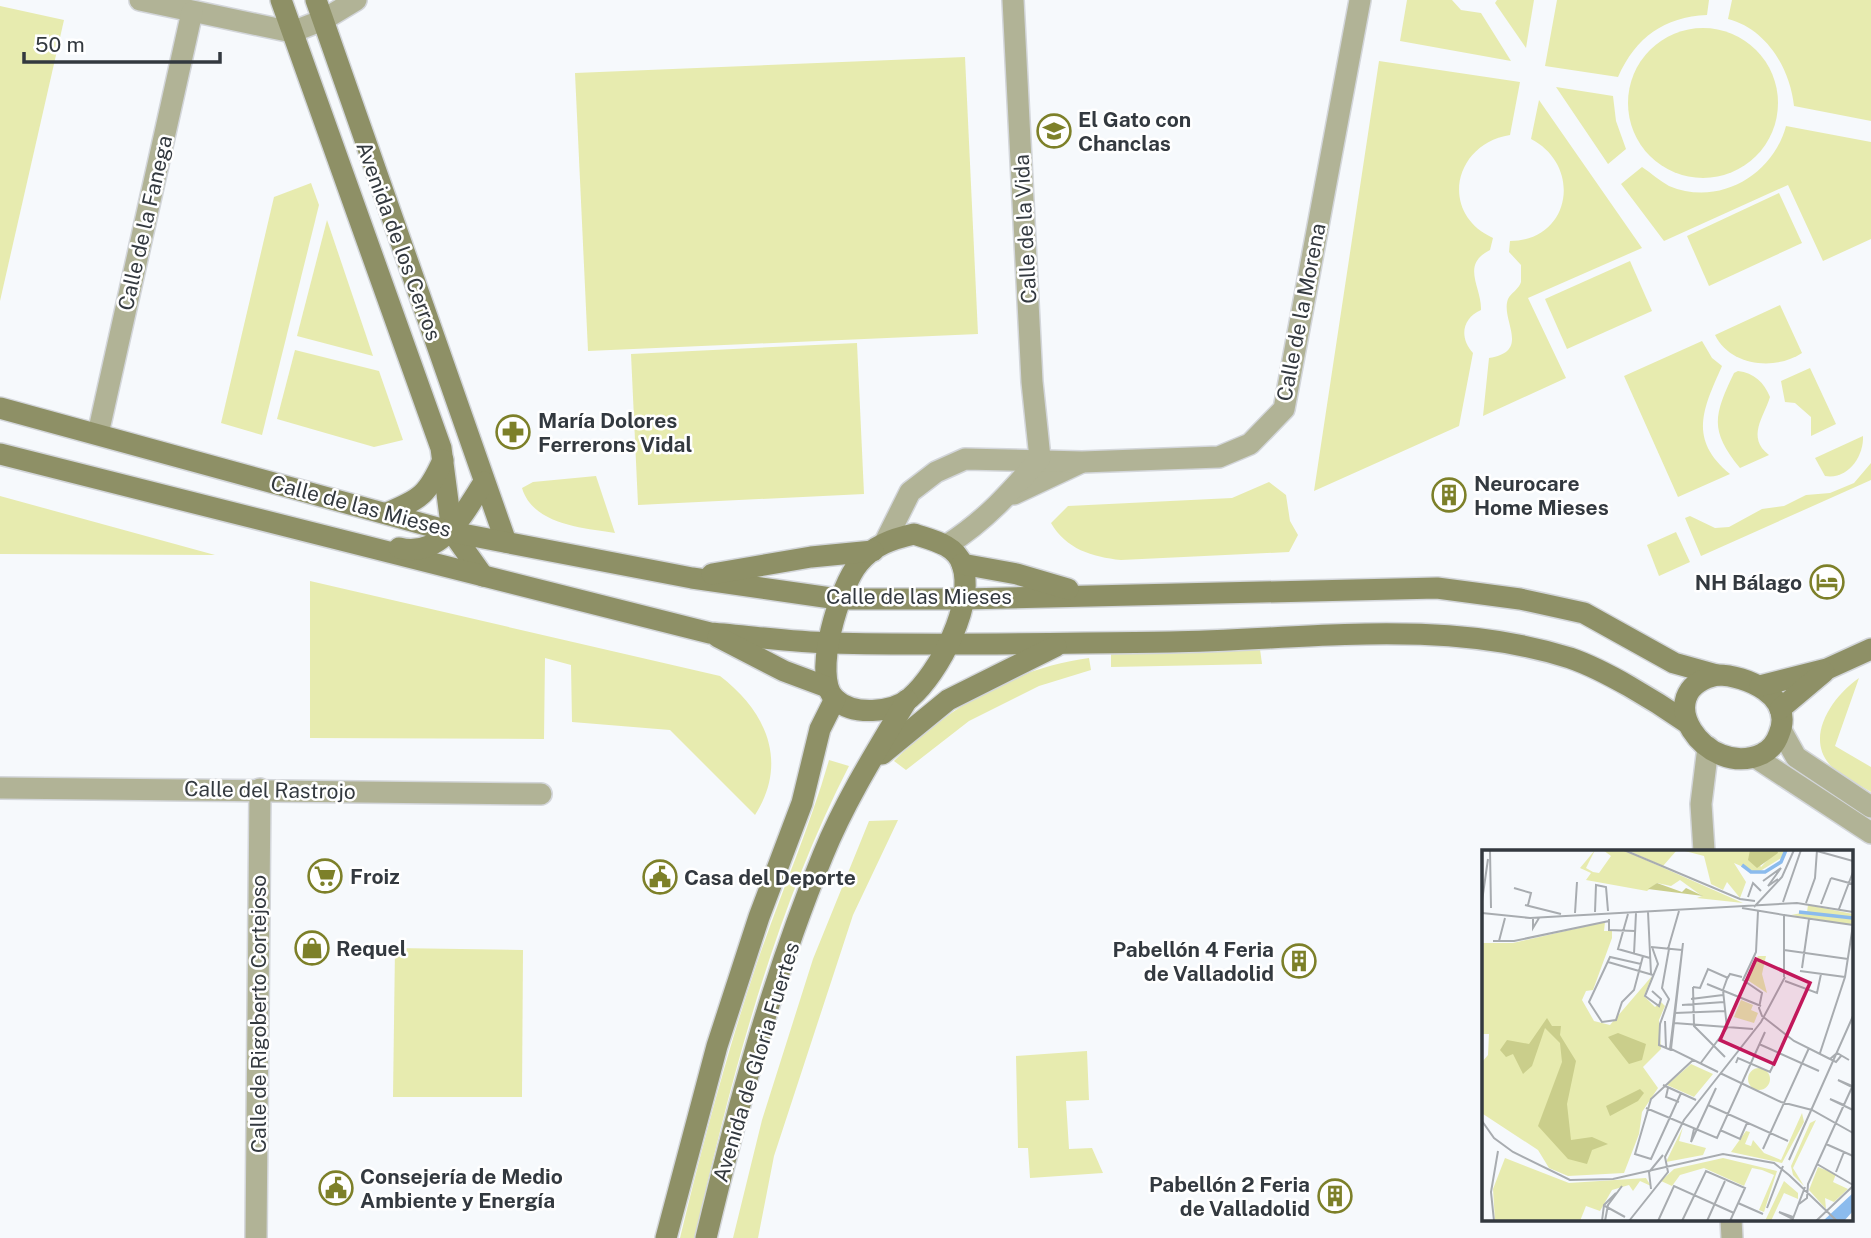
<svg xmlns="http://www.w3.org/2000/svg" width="1871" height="1238" viewBox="0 0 1871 1238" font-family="'Public Sans',sans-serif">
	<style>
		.green { fill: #e7ebaf }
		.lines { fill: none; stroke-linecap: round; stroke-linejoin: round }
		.street-casing { stroke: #d3d6da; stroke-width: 24 }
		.secondary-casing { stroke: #d3d6da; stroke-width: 24 }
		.street { stroke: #b1b396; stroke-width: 21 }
		.secondary { stroke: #8e9066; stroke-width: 21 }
		.labels { text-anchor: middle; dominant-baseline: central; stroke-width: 5; stroke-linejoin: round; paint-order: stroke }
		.poi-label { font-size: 21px; font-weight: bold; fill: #33393f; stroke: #fff; text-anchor: start }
		.street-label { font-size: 21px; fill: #33393f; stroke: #fff }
		.inset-river { fill: none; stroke: #8bbbed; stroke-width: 3.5 }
		.inset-road { fill: none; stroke: #a8acb0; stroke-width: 2 }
		.view { fill: #c2185b; fill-opacity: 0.15; stroke: #c2185b; stroke-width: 3.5 }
		.inset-edge { fill: none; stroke: #33393f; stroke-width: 3.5 }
	</style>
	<rect width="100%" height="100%" fill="#f6f9fc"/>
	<g class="green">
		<path d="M1407 0H1452L1461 10 1481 13 1511 61 1400 41Z"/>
		<path d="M1497 0H1534L1526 48 1495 3Z"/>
		<path d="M1557 0H1709L1707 15C1664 17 1636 37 1618 77L1545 66Z"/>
		<path d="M1732 0H1871V121L1794 106C1790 69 1767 29 1728 19Z"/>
		<path d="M0 6 64 20 0 301Z"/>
		<circle cx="1703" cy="103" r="75"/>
		<path d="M965 57 978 334 588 351 575 73Z"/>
		<path d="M1379 61 1520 82 1510 135C1453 144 1439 214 1493 238L1490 250C1460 265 1482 287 1481 310 1462 318 1459 338 1473 353L1459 426 1314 491Z"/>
		<path d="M1556 87 1613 96 1616 121 1626 149 1608 164Z"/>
		<path d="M1539 100 1642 248 1528 298 1566 378 1483 416 1489 358C1532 351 1500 320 1508 299 1511 293 1519 289 1521 282V265L1509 252 1510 241C1571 241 1583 166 1531 139Z"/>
		<path d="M1786 126 1871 142V239L1823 261 1788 185 1664 241 1621 184 1642 167C1651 173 1660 181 1669 186 1719 207 1773 175 1786 126Z"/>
		<path d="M311 183 319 205 262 435 221 423 274 197Z"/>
		<path d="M1779 193 1802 243 1709 286 1687 236Z"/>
		<path d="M327 220 373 356 297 336Z"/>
		<path d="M1630 261 1652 311 1567 349 1545 299Z"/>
		<path d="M1780 305 1802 353C1775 371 1730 366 1715 335Z"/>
		<path d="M1702 341 1712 358 1722 366C1703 409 1688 439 1730 474L1678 497 1624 376Z"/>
		<path d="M857 343 864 494 638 505 631 354Z"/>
		<path d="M295 350 379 371 403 440 374 447 277 419Z"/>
		<path d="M1810 368 1836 424 1811 436V417L1795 403 1785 402 1781 381Z"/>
		<path d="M1738 371C1754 373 1764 382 1770 397 1764 417 1746 437 1769 455L1740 468C1709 430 1714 415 1734 373Z"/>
		<path d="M1863 436C1864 456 1848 480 1825 476L1815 458Z"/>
		<path d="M1871 463V480L1701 556 1685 518 1690 516 1715 528 1729 527 1762 509 1784 506 1806 495 1830 493 1854 483Z"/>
		<path d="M596 476 615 533C584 528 533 525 522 488L533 482Z"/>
		<path d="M1269 482 1286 495 1290 521 1298 535 1289 552 1121 560C1092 557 1066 549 1051 523L1068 506 1232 498Z"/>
		<path d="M0 496 215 555 0 554Z"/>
		<path d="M1676 532 1690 562 1659 576 1647 545Z"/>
		<path d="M310 581 720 676C766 711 789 762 755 815L670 730 572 722 571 665 545 658 544 739 310 738Z"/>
		<path d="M1260 649 1262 664 1111 667V654Z"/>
		<path d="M1089 658 1091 670 1039 686 969 721 906 770 894 761C948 708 1013 668 1089 658Z"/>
		<path d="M1859 678 1835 746 1871 767V792C1858 784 1840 777 1830 765 1804 736 1834 695 1859 678Z"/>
		<path d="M829 760 849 766C775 910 730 1080 695 1238H680C702 1147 726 1055 756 966 779 897 809 830 829 760Z"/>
		<path d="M898 820 853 915 774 1156 758 1238H733L762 1120 813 959 869 821Z"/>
		<path d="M395 948 523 950 522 1097H393Z"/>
		<path d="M1087 1051 1089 1100 1066 1101 1069 1149 1092 1148 1103 1173 1030 1178 1028 1148H1018L1016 1056Z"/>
	</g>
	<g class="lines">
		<defs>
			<g id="street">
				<path d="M140 0 292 32 323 20 356 0"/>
				<path d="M98 434 192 12"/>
				<path d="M1014 494 1080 463"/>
				<path d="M886 540 910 492 936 472 965 459 1082 462 1219 457 1250 444 1284 409 1360 0"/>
				<path d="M947 545C985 521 1011 492 1040 458L1032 382 1013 0"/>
				<path d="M1781 730 1796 757 1871 807"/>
				<path d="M1755 757 1871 833"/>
				<path d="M0 788 541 794"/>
				<path d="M1704 851 1701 804 1708 747"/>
				<path d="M1731 1219 1732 1238"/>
				<path d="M256 1238 260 789"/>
			</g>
			<g id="secondary">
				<path d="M281 0 441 448 452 532 483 576"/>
				<path d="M316 0 506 542"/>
				<path d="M0 408 452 532 692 578 838 599H964L1437 588 1520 599 1584 613 1674 663 1717 675"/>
				<path d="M0 454 710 633C750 636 791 642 831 643 944 646 1057 643 1170 642 1303 640 1440 617 1570 658 1605 670 1654 700 1686 722"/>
				<path d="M387 513C421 499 428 494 443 460"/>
				<path d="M914 534C931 540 955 544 962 564 976 603 939 673 910 698 892 713 853 716 835 699 811 677 840 585 859 563 874 545 892 539 914 534Z"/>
				<path d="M399 548C442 559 465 511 484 482"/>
				<path d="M962 564 1017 574 1068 589"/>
				<path d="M712 574 811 557 873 551"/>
				<path d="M718 637 784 671 827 687"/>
				<path d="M1717 675C1746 675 1795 696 1779 734 1776 743 1770 750 1762 754 1706 780 1646 691 1717 675Z"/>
				<path d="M1760 686 1827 669 1871 649"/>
				<path d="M1780 709 1824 672"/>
				<path d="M882 754 948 700 1056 646"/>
				<path d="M666 1238 717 1046 759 917 802 803 820 729 835 699"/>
				<path d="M706 1238C737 1109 772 978 823 855 845 801 877 750 907 700"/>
			</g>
		</defs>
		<use href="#street" class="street-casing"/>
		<use href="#secondary" class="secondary-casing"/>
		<use href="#street" class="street"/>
		<use href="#secondary" class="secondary"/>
	</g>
	<defs>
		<symbol id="school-ring" viewBox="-11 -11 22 22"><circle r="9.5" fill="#fff" stroke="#7d8029" stroke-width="1.5"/><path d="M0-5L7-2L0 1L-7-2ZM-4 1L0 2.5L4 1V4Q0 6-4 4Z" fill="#7d8029"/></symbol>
		<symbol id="pharmacy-ring" viewBox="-11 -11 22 22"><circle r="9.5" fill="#fff" stroke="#7d8029" stroke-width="1.5"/><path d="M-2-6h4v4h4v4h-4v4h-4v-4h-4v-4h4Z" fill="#7d8029"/></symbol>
		<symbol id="building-ring" viewBox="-11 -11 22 22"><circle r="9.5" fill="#fff" stroke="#7d8029" stroke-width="1.5"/><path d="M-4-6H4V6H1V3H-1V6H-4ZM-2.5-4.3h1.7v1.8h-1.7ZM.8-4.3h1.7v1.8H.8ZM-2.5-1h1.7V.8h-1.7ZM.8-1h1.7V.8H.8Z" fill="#7d8029"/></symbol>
		<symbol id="hotel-ring" viewBox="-11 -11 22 22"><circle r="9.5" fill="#fff" stroke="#7d8029" stroke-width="1.5"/><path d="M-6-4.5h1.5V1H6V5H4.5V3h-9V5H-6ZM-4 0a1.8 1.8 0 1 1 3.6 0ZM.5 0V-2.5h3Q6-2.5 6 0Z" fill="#7d8029"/></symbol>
		<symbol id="supermarket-ring" viewBox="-11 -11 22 22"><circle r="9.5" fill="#fff" stroke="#7d8029" stroke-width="1.5"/><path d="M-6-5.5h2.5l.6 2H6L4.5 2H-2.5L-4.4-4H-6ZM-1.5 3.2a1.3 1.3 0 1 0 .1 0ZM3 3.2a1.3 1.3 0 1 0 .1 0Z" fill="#7d8029"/></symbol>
		<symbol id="civic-ring" viewBox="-11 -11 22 22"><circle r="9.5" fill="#fff" stroke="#7d8029" stroke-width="1.5"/><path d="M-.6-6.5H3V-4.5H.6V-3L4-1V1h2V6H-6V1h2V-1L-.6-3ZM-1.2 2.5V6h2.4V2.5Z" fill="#7d8029"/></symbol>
		<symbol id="shop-ring" viewBox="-11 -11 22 22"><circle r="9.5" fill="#fff" stroke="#7d8029" stroke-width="1.5"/><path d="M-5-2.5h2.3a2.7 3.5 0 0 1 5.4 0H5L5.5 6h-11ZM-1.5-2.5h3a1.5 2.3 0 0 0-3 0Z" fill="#7d8029"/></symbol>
	</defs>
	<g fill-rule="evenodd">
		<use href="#school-ring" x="1035" y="112" width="38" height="38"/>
		<use href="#pharmacy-ring" x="494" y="413" width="38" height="38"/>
		<use href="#building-ring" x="1430" y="476" width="38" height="38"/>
		<use href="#hotel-ring" x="1808" y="563" width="38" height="38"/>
		<use href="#supermarket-ring" x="306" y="857" width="38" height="38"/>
		<use href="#civic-ring" x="641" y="858" width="38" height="38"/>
		<use href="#shop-ring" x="293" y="929" width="38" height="38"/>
		<use href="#building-ring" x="1280" y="942" width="38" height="38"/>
		<use href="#civic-ring" x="317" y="1169" width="38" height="38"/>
		<use href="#building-ring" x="1316" y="1177" width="38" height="38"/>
	</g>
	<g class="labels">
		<g class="poi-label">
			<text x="1078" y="119">El Gato con<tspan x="1078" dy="24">Chanclas</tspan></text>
			<text x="538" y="420">María Dolores<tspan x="538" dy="24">Ferrerons Vidal</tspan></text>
			<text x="1474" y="483">Neurocare<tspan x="1474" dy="24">Home Mieses</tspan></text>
			<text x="1802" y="582" text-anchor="end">NH Bálago</text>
			<text x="350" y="876">Froiz</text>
			<text x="684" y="877">Casa del Deporte</text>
			<text x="336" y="948">Requel</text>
			<text x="1274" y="949" text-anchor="end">Pabellón 4 Feria<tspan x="1274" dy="24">de Valladolid</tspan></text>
			<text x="360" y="1176">Consejería de Medio<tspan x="360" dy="24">Ambiente y Energía</tspan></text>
			<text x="1310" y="1184" text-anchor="end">Pabellón 2 Feria<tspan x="1310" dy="24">de Valladolid</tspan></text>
		</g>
		<g class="street-label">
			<text transform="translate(145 223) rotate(-77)">Calle de la Fanega</text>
			<text transform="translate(1025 229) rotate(-93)">Calle de la Vida</text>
			<text transform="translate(399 241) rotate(70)">Avenida de los Cerros</text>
			<text transform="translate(1301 312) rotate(-79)">Calle de la Morena</text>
			<text transform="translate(361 506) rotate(15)">Calle de las Mieses</text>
			<text x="919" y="596">Calle de las Mieses</text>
			<text transform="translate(270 790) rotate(1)">Calle del Rastrojo</text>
			<text transform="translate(258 1014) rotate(-90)">Calle de Rigoberto Cortejoso</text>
			<text transform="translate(756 1062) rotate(-73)">Avenida de Gloria Fuertes</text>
		</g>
	</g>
	<g transform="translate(1482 850)">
		<rect width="371" height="371" fill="#f6f9fc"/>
		<path d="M113 0 104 18 111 22 117 23 129 6 121 0H141L261 53 215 48 220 46 198 30 189 36 175 33 165 41 104 30 109 23 98 18ZM145 0H195L181 16ZM199 0H268L279 17 295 0H304V5L275 23 252 13 264 32 258 48 245 32 241 40 229 34 222 6ZM326 55 371 64V75L309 65 325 62ZM123 72 122 81H130V88L111 140 104 141 100 150 112 171 128 175 170 126 162 146 173 157 179 152 183 156 177 170 179 199 161 217 176 238 160 262 157 284 142 323 86 326 67 318 56 300 1 264 0 212 6 205 7 184H0V93H31ZM276 106H284L280 124 285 143 264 129ZM259 150 271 155 269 160 276 163 272 173 252 167ZM209 214 231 224 212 247 185 235ZM266 229a11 11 0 1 1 22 0a11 11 0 1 1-22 0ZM320 263 322 272 300 313 249 302 264 281 268 282 263 294 269 296 271 290 282 303 299 310ZM334 270 311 318 322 336 311 325 309 316 328 273ZM201 277 197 291 224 298 221 305 184 312ZM23 308 87 333 164 328 169 336 158 331 151 341 147 335 130 340 118 361 104 356 98 371H13L11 339ZM241 308 295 321 282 362 277 360 292 325 280 320 270 318 262 336 222 318 198 325 190 336 179 331 192 319ZM336 317 354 324 351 332 366 339 352 352 343 348 344 359 327 340ZM302 331 316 343V349L302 343 289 371H283Z" fill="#e7ebaf"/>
		<path d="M268 0H295L296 3 275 18 266 10ZM175 33 200 42 204 38 221 46 166 39ZM65 168 70 176H79L78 185 94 211 85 254 89 290 110 287 126 294 110 300 105 314 86 309 56 276 80 212 78 193 63 178 50 216 41 224 31 204 24 207 18 200 25 190 47 194ZM136 183 164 194 160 210 147 214 126 187ZM158 239 162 243 156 251 128 266 124 256Z" fill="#cace8b"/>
		<path d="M371 343V361L362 371H341Z" fill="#8bbbed"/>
		<path class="inset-river" d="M260 15 269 22H283L299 12 304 0M317 62 371 68"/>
		<path class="inset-road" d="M8 0 9 58M142 0 258 49 273 51M335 1 371 11M349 28 371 34M281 31 299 18 286 36 296 29M32 38 49 43 46 55M266 47 271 33 279 41M0 51 6 9M301 52 319 0M324 53 333 28 335 0M339 54 349 28M43 55 79 64M272 57 300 27 312 0M260 58 302 65V127M357 59 371 22M276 61 274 102 261 130 280 143 277 158 280 166 312 191 348 209M113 62 114 35 124 37 126 61M166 62 169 124M0 63 48 68 315 53 371 62M93 63 95 32M146 64 136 99 168 108M302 65 371 75M51 67V78L57 68M127 69V80L153 81M11 91H32L127 71M17 91 23 68M169 97 200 100M186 99 197 61M187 99 180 138 187 149 178 174 177 195 189 200M302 100 366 109M152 104 154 63M126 112 171 125M159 114 128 107 107 152 120 172 134 170 140 152 152 140 161 106M320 118 327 69M318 121 363 127M303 131 335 143 339 124M225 134 279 156M211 137 212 176 243 207M211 137 218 138 226 119 246 128M170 141 179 149 177 156 163 146 176 114 170 97M209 149 241 145M200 155 242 152M193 163 243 161M183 171 184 198M192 173 271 179M277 194 337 221M188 199 201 93 189 199 236 222M338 203 363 127 371 75M359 206 354 212 348 209 355 203 367 210M254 213 256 208 288 222 297 203M218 214 245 178 241 140 245 129 248 124 260 127M238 223 299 252 330 260 371 283M181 235 214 250M370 237 356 230 370 236M186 238 184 247 197 252M199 243 169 309 153 304 169 249 211 210M226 255 306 291M362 255 348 249 371 260M164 258 235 288 283 182M0 271 12 288 31 302 88 330 131 329 241 304 292 313 307 325M212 279 209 292 234 238M238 280 258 289 265 273M344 294 371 306M281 299 327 198M307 310 371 166M335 314 371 335M354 322 362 302M307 325 355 371M169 339 167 322 181 305M256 353 281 364M317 354 325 348 326 334 371 235M123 356 143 367M285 358 301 316M311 369 297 362 311 367M12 371 9 342 16 301M120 371 122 355 134 343M123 371 126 355 140 336M147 371 186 322 183 307 202 270 279 172 303 127M176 371 192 336 252 363M200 371 224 321 263 338 248 371M225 371 243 331M310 371 323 337M334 371 371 336"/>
		<path class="view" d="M274 109 328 133 292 214 238 190Z"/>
		<rect width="371" height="371" class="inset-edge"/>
	</g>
	<path d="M24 52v10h196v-10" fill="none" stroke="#33393f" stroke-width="3.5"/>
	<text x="35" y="52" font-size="21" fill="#33393f" stroke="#ffffff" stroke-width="5" paint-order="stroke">50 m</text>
</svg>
